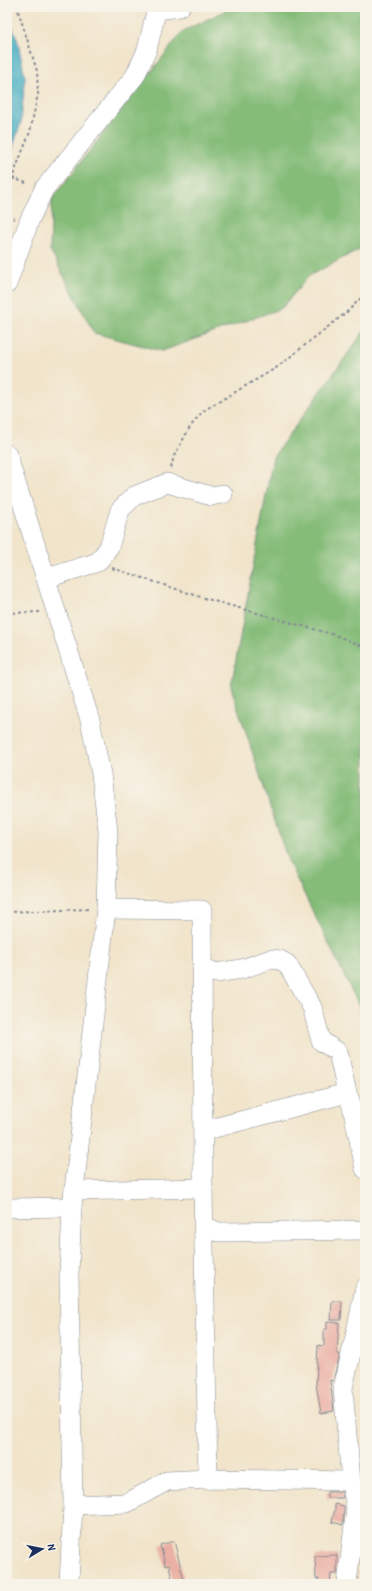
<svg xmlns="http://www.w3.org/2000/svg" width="372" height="1591" viewBox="0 0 372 1591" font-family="'Patrick Hand',sans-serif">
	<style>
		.forest { fill: #84bc78; stroke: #50766b }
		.water { fill: #41abc1; stroke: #2e6d90 }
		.building { fill: #ebb0a5 }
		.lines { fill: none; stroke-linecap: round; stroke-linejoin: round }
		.minor-casing { stroke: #868a94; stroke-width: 20 }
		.path { stroke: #868a94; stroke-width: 2; stroke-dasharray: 3 3; stroke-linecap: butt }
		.minor { stroke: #fff; stroke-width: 19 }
	</style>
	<rect width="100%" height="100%" fill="#f7f3e8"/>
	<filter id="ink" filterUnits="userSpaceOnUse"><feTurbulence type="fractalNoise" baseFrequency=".025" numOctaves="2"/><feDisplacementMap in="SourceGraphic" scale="8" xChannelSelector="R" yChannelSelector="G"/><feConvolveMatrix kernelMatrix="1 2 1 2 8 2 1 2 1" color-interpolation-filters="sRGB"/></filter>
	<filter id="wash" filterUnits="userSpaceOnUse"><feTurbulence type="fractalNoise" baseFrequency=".012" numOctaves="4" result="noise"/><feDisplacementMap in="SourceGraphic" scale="16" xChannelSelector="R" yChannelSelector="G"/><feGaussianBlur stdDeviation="0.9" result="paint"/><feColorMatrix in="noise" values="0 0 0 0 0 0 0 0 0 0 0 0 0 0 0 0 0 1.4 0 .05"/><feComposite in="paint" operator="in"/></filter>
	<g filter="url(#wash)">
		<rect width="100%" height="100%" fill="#f1e4ca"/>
		<g class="forest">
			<path d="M233 7H365V246L309 276 282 308 162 351 94 333 50 250 52 199 183 31Z"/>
			<path d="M365 330V1018L288 861 231 687 273 457Z"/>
		</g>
		<path class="water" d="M7 14 17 38 25 77 21 122 10 157 7 162Z"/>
		<g id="blocks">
			<g class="building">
				<path d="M332 1301H342L341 1320H331Z"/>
				<path d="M327 1322 339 1323 337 1354H340L333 1381 330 1380 334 1411 321 1413 316 1384 318 1345 324 1346V1329H327Z"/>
				<path d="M327 1492H342L343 1498H327Z"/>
				<path d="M335 1504 344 1506 343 1525 332 1522 335 1509Z"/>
				<path d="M174 1541 181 1568 185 1584H173L169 1565 165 1566 163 1556 160 1545Z"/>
				<path d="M337 1555V1574H331L330 1584H318L319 1579H316L315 1556Z"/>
			</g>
		</g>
	</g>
	<g filter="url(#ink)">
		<use href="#blocks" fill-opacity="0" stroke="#868a94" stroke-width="1"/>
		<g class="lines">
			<defs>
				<g id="minor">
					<path d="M157 10 180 7"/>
					<path d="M7 284 30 219 44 189 135 76 147 50 157 7"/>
					<path d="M7 454 90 720 101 774 108 831 106 909 72 1207 69 1275 73 1505 69 1584"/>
					<path d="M47 578 98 562 109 547 120 510 134 496 167 483 211 496 223 494"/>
					<path d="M106 909 202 910 203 1188 208 1479"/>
					<path d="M202 967 216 973 242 969 271 959 280 960 287 964 312 1007 321 1041 338 1052 347 1093"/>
					<path d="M203 1131 347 1093 352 1106 365 1169"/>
					<path d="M74 1191 203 1188"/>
					<path d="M7 1208 72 1207"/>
					<path d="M204 1226 218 1232 365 1230"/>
					<path d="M73 1505 127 1503 167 1481 208 1479 351 1481"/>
					<path d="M347 1584 356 1508 351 1481 343 1388 354 1341 365 1288"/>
				</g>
			</defs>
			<use href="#minor" class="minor-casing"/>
			<g class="path">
				<path d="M12 178 29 184"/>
				<path d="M7 185 12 178 30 132 38 94 37 71 17 7"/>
				<path d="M7 221 15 218"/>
				<path d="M171 468 174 456 190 427 203 411 276 368 348 311 365 294"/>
				<path d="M112 568 207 599 335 635 365 647"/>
				<path d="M7 613 40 612"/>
				<path d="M7 912 90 909"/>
			</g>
			<use href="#minor" class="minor"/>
		</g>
	</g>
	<rect width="372" height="1591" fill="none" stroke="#f7f3e8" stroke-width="24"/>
	<g transform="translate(42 1549) rotate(80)" stroke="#f7f3e8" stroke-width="3" paint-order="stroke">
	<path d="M0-3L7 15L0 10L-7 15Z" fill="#1b2f5e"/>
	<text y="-6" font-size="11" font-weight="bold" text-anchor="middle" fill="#1b2f5e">N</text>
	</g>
</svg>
